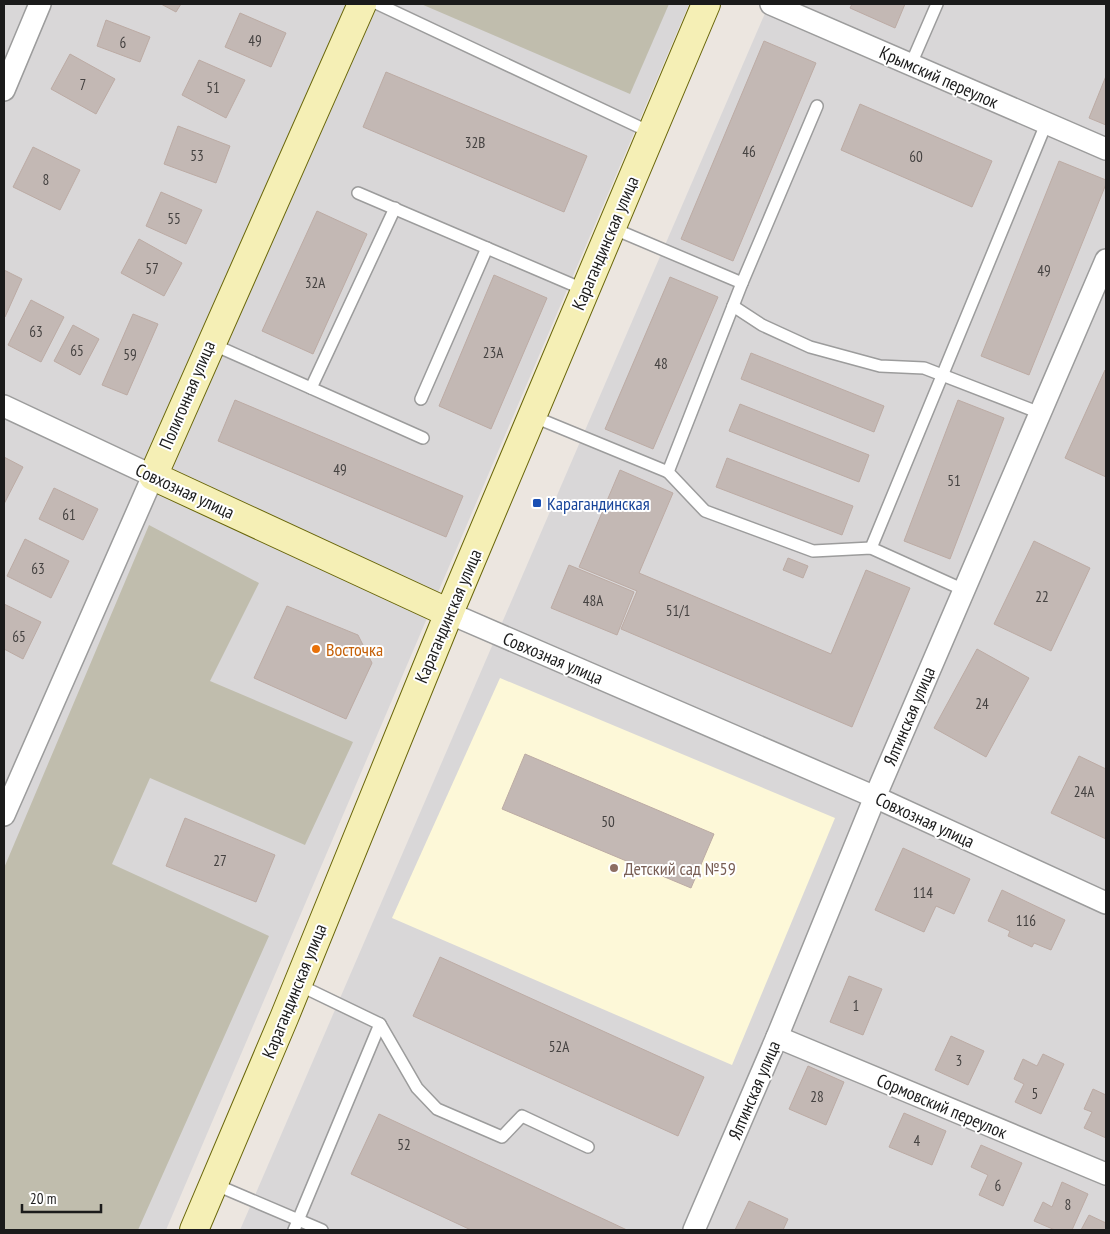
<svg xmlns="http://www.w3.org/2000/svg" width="1110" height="1234" viewBox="0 0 1110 1234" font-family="'PT Sans Narrow',sans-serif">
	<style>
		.residential { fill: #d9d7d8 }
		.education { fill: #fdf8d8 }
		.construction { fill: #c0bdad }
		.building { fill: #c3b8b4; stroke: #bcaba4 }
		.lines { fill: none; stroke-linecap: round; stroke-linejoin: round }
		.service-casing { stroke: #9c9c9c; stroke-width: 14 }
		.minor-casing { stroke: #9c9c9c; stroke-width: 24 }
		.secondary-casing { stroke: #69660a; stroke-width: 30 }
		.service { stroke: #fff; stroke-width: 11 }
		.minor { stroke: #fff; stroke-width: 21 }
		.secondary { stroke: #f5efb5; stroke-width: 28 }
		.transit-dot { fill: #1a4fb4; stroke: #fff; stroke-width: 2 }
		.food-dot { fill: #e8710a; stroke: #fff; stroke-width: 2 }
		.education-dot { fill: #8d6e63; stroke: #fff; stroke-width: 2 }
		.labels { text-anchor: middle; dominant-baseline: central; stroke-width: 4; stroke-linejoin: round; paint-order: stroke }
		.number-label { font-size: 15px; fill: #454241 }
		.street-label { font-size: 18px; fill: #1b1b1b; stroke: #fff }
		.transit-label { font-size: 18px; fill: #164399; stroke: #fff; text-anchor: start }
		.food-label { font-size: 18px; fill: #c56008; stroke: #fff; text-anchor: start }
		.education-label { font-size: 18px; fill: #785e54; stroke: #fff; text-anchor: start }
	</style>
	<rect width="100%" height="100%" fill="#ece6e0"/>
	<g class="residential">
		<path d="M4 4H689L166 1230H4Z"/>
		<path d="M769 4H1106V1230H240Z"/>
	</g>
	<path class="education" d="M500 678 835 818 732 1065 392 918Z"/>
	<g class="construction">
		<path d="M421 4H669L630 94Z"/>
		<path d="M149 525 259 583 210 681 353 742 305 845 150 778 112 864 269 936 138 1230H4V868Z"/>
	</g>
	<g class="building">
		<path d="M161 4H181L176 12Z"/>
		<path d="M852 4H905L895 28 850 8Z"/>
		<path d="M240 13 286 33 271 67 225 47Z"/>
		<path d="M106 20 150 37 140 62 97 46Z"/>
		<path d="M764 41 816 63 733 261 681 239Z"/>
		<path d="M70 54 115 79 96 114 51 89Z"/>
		<path d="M199 60 245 80 226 118 182 95Z"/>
		<path d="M386 72 587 156 564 212 363 127Z"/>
		<path d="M1106 76V125L1089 118Z"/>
		<path d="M860 104 992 161 972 207 841 150Z"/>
		<path d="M178 126 230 146 216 183 164 164Z"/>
		<path d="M33 147 80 170 60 210 13 187Z"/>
		<path d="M1059 161 1106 180V184L1029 375 981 356Z"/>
		<path d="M161 192 202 210 186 244 146 226Z"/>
		<path d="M317 211 367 234 313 354 262 331Z"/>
		<path d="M139 239 182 263 164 296 121 273Z"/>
		<path d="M4 270 22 279 5 317 4 316Z"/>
		<path d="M494 275 547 298 491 429 439 406Z"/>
		<path d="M670 277 718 297 653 449 605 429Z"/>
		<path d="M31 300 64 317 41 362 8 345Z"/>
		<path d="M133 314 158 324 127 395 102 385Z"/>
		<path d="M73 325 99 339 80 375 54 361Z"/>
		<path d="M751 353 884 406 874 432 741 379Z"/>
		<path d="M1105 370H1106V477L1065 458Z"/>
		<path d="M235 400 463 496 446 537 218 441Z"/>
		<path d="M958 400 1004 418 950 559 904 541Z"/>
		<path d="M740 404 869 455 859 482 729 431Z"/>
		<path d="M4 457 23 467 4 504Z"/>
		<path d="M727 458 853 506 842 535 716 487Z"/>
		<path d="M620 470 673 493 639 573 831 654 866 570 910 588 852 727 621 629 637 591 579 567Z"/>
		<path d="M54 488 98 509 83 540 39 519Z"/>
		<path d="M25 539 69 561 51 598 7 576Z"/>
		<path d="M1034 541 1090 568 1051 651 994 624Z"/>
		<path d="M788 558 808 566 803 578 783 570Z"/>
		<path d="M569 565 634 592 617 635 551 608Z"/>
		<path d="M4 604 41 622 23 659 4 649Z"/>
		<path d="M287 606 358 635 372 663 346 719 254 678Z"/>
		<path d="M977 649 1029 678 986 757 934 728Z"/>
		<path d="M525 754 714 834 691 888 502 809Z"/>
		<path d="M1079 756 1106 769V839L1051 813Z"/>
		<path d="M185 818 275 855 256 902 166 866Z"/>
		<path d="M903 848 970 879 954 914 936 906 924 932 875 910Z"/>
		<path d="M1002 890 1065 920 1051 950 1034 943 1032 947 1008 936 1010 931 988 921Z"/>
		<path d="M440 957 704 1077 678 1136 413 1016Z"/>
		<path d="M849 976 882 989 863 1035 830 1022Z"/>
		<path d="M951 1036 984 1051 968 1085 935 1070Z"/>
		<path d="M1043 1054 1064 1064 1041 1114 1015 1102 1024 1084 1014 1079 1023 1059 1037 1066Z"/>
		<path d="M808 1066 844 1082 826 1125 789 1109Z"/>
		<path d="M1093 1089 1106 1095V1138L1084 1128 1092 1112 1084 1109Z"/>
		<path d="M904 1113 946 1131 932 1165 889 1147Z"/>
		<path d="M379 1114 627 1230H471L351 1174Z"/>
		<path d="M981 1145 1022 1163 1003 1206 979 1195 988 1175 971 1167Z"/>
		<path d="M1062 1182 1088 1194 1072 1230H1055L1034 1221 1043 1202 1052 1207Z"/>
		<path d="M749 1201 788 1219 783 1230H735Z"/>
		<path d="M1089 1215 1106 1223V1230H1081Z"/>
	</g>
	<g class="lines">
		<defs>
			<g id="service">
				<path d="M378 4 652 133"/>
				<path d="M911 64 937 4"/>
				<path d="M358 193 585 290"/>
				<path d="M742 283 817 106"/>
				<path d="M733 306 762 325 810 347 880 366 924 368 1040 413"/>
				<path d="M212 344 423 438"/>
				<path d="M311 388 395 208"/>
				<path d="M421 399 487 248"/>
				<path d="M532 416 668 472 742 283 612 228"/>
				<path d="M668 472 705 511 813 551 871 548 964 590"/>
				<path d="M871 548 1046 124"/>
				<path d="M297 984 380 1024 417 1088 437 1109 502 1137 522 1116 588 1147"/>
				<path d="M214 1184 322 1230"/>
				<path d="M294 1230 380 1024"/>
			</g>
			<g id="minor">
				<path d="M771 4 1106 149"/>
				<path d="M4 90 40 4"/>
				<path d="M4 406 153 476 4 815"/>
				<path d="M449 613 875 797 1106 903"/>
				<path d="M777 1037 1106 1174"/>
				<path d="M694 1230 777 1037 875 797 1106 260"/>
			</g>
			<g id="secondary">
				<path d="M362 4 153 476 449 613"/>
				<path d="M194 1230 284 1018 449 613 706 4"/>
			</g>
		</defs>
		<use href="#service" class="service-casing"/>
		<use href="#minor" class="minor-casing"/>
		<use href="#secondary" class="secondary-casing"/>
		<use href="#service" class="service"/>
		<use href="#minor" class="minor"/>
		<use href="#secondary" class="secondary"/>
	</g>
	<rect class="transit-dot" x="532" y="498" width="10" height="10" rx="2.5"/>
	<circle class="food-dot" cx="316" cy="649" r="5"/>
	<circle class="education-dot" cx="614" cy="868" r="5"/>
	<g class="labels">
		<g class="number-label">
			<text x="255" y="40">49</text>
			<text x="123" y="42">6</text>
			<text x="83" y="84">7</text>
			<text x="213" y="87">51</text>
			<text x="475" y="142">32В</text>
			<text x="749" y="151">46</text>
			<text x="197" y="155">53</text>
			<text x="916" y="156">60</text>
			<text x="46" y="179">8</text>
			<text x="174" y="218">55</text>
			<text x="152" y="268">57</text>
			<text x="1044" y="270">49</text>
			<text x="315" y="282">32А</text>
			<text x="36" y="331">63</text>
			<text x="77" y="350">65</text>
			<text x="493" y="352">23А</text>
			<text x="130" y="354">59</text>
			<text x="661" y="363">48</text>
			<text x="340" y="469">49</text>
			<text x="954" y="480">51</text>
			<text x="69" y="514">61</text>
			<text x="38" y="568">63</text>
			<text x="1042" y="596">22</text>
			<text x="593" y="600">48А</text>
			<text x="678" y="610">51/1</text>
			<text x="19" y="636">65</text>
			<text x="982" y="703">24</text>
			<text x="1084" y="791">24А</text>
			<text x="608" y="821">50</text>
			<text x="220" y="860">27</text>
			<text x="923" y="892">114</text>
			<text x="1026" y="920">116</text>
			<text x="856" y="1005">1</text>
			<text x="559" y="1046">52А</text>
			<text x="959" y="1060">3</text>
			<text x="1035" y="1093">5</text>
			<text x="817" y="1096">28</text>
			<text x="917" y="1140">4</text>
			<text x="404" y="1144">52</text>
			<text x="998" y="1185">6</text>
			<text x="1068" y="1204">8</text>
		</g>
		<g class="street-label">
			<text transform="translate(939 77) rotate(24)">Крымский переулок</text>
			<text transform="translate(605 243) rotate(-67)">Карагандинская улица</text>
			<text transform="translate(187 395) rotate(-67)">Полигонная улица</text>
			<text transform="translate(185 491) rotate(25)">Совхозная улица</text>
			<text transform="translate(448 616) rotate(-67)">Карагандинская улица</text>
			<text transform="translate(553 658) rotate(23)">Совхозная улица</text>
			<text transform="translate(909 716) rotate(-67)">Ялтинская улица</text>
			<text transform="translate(925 820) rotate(25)">Совхозная улица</text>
			<text transform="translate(294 991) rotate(-68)">Карагандинская улица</text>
			<text transform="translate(754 1090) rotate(-67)">Ялтинская улица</text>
			<text transform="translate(942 1106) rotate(23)">Сормовский переулок</text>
		</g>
		<g class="transit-label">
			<text x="547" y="503">Карагандинская</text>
		</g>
		<g class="food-label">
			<text x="326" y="649">Восточка</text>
		</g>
		<g class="education-label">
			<text x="624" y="868">Детский сад №59</text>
		</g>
	</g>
	<rect width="1110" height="1234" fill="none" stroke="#1b1b1b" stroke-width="10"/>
	<path d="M22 1204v8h79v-8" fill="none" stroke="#1b1b1b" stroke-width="2.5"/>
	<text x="30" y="1204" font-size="15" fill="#1b1b1b" stroke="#ffffff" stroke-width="4" paint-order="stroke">20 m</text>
</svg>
